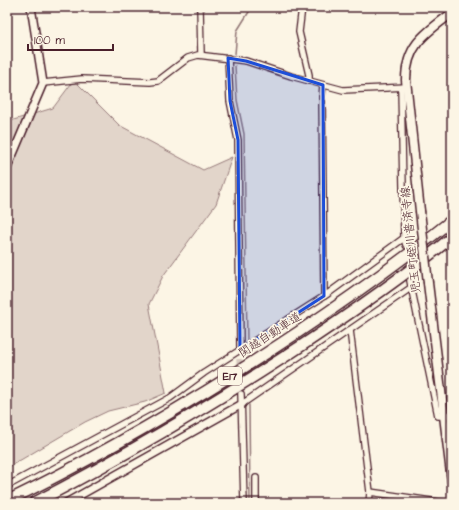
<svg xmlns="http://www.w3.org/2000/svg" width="459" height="510" viewBox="0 0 459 510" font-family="'Architects Daughter','Klee One',sans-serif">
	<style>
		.green { fill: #e2d5ca; stroke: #967a7a }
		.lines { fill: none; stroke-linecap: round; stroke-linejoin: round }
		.stream { stroke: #917474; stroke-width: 1.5 }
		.minor-tunnel { stroke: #d8cac0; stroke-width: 5.5; stroke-dasharray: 5.5 3; stroke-linecap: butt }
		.minor-casing { stroke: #4a1f2b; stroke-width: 8 }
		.tertiary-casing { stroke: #4a1f2b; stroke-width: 10 }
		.secondary-casing { stroke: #4a1f2b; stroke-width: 11 }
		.motorway-casing { stroke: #4a1f2b; stroke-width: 13 }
		.minor { stroke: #fcf5e5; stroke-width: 5.5 }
		.tertiary { stroke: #fcf5e5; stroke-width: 7 }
		.secondary { stroke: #fcf5e5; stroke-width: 8 }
		.motorway { stroke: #fcf5e5; stroke-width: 10 }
		.secondary-bridge-casing { stroke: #4a1f2b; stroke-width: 11; stroke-linecap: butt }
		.secondary-bridge { stroke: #fcf5e5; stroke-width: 8 }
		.marked { fill: #1d4ed8; fill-opacity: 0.2; stroke: #1d4ed8; stroke-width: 3; stroke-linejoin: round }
		.labels { text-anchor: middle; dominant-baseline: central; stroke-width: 3.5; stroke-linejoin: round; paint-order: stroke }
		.shield { fill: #fcf5e5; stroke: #7f5f63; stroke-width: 1 }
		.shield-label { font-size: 11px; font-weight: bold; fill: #4a1f2b }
		.street-label { font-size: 12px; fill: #4a1f2b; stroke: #fcf5e5 }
	</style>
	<rect width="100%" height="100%" fill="#fcf5e5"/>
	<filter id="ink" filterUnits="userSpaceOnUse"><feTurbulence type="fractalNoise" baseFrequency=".025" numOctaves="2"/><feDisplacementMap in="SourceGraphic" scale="8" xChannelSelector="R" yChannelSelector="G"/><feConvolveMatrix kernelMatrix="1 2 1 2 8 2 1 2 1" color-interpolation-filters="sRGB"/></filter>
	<g filter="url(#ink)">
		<path class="green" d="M74 80 119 125 203 170 232 157 216 204 163 276 149 304 166 393 145 402 108 411 85 422 7 468V122L53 108Z"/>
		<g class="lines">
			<g class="stream">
				<path d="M235 54 237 31 252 7"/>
				<path d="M235 66 237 100 244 134 247 342"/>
				<path d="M249 405 250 503"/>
			</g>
			<g class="minor-tunnel">
				<path d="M406 245 410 281"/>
				<path d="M239 359 241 386"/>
			</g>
			<defs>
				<g id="minor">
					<path d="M200 7 201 55"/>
					<path d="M302 7 299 32 309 75V81"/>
					<path d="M228 58 230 101 238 140 240 350"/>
					<path d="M43 83 82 79 150 82 158 81 188 58 198 55 246 61 291 76 343 90 407 87"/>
					<path d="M323 85 322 96 324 296"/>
					<path d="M401 88 404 238 406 245"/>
					<path d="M410 281 438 416H444L452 414"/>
					<path d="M350 330 370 492 369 503"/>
					<path d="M241 394 244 503"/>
					<path d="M242 404 412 287"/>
					<path d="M256 478V503"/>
					<path d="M7 486 170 398 204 373 326 295 404 238"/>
					<path d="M370 492 445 503"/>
				</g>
				<g id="tertiary">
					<path d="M7 168 43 83 31 7"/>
					<path d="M66 503 242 404"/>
				</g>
				<g id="secondary">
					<path d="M420 211 406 80C406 44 427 32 452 13"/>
					<path d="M428 283 452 482"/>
				</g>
				<g id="motorway">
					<path d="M7 501C86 463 162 419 237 372 311 325 384 275 452 220"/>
					<path d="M34 503C123 457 209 406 292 352 347 316 401 279 452 237"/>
				</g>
			</defs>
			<use href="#minor" class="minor-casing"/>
			<use href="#tertiary" class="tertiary-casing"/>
			<use href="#secondary" class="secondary-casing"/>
			<use href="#motorway" class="motorway-casing"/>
			<use href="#minor" class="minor"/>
			<use href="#tertiary" class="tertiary"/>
			<use href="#secondary" class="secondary"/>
			<use href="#motorway" class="motorway"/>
			<defs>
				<path id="secondary-bridge" d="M420 211 428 283"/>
			</defs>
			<use href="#secondary-bridge" class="secondary-bridge-casing"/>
			<use href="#secondary-bridge" class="secondary-bridge"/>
		</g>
	</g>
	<path class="marked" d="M228 58 246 61 323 85 324 296 240 350 238 140 230 101Z"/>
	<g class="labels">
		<rect class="shield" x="218" y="367" width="24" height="18" rx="3"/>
		<g class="shield-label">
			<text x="230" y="376">E17</text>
		</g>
		<g class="street-label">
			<text transform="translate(411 240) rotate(-96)">児玉町蛭川普済寺線</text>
			<text transform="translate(270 335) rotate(-33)">関越自動車道</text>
		</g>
	</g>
	<rect width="459" height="510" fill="none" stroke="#fcf5e5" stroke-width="24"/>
	<rect x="12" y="12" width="435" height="486" fill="none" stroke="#4a1f2b" stroke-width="1.5" filter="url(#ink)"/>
	<path d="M28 44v6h85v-6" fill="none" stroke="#4a1f2b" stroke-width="2"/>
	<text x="34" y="44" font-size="12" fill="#4a1f2b" stroke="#fcf5e5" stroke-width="3" paint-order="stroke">100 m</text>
</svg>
